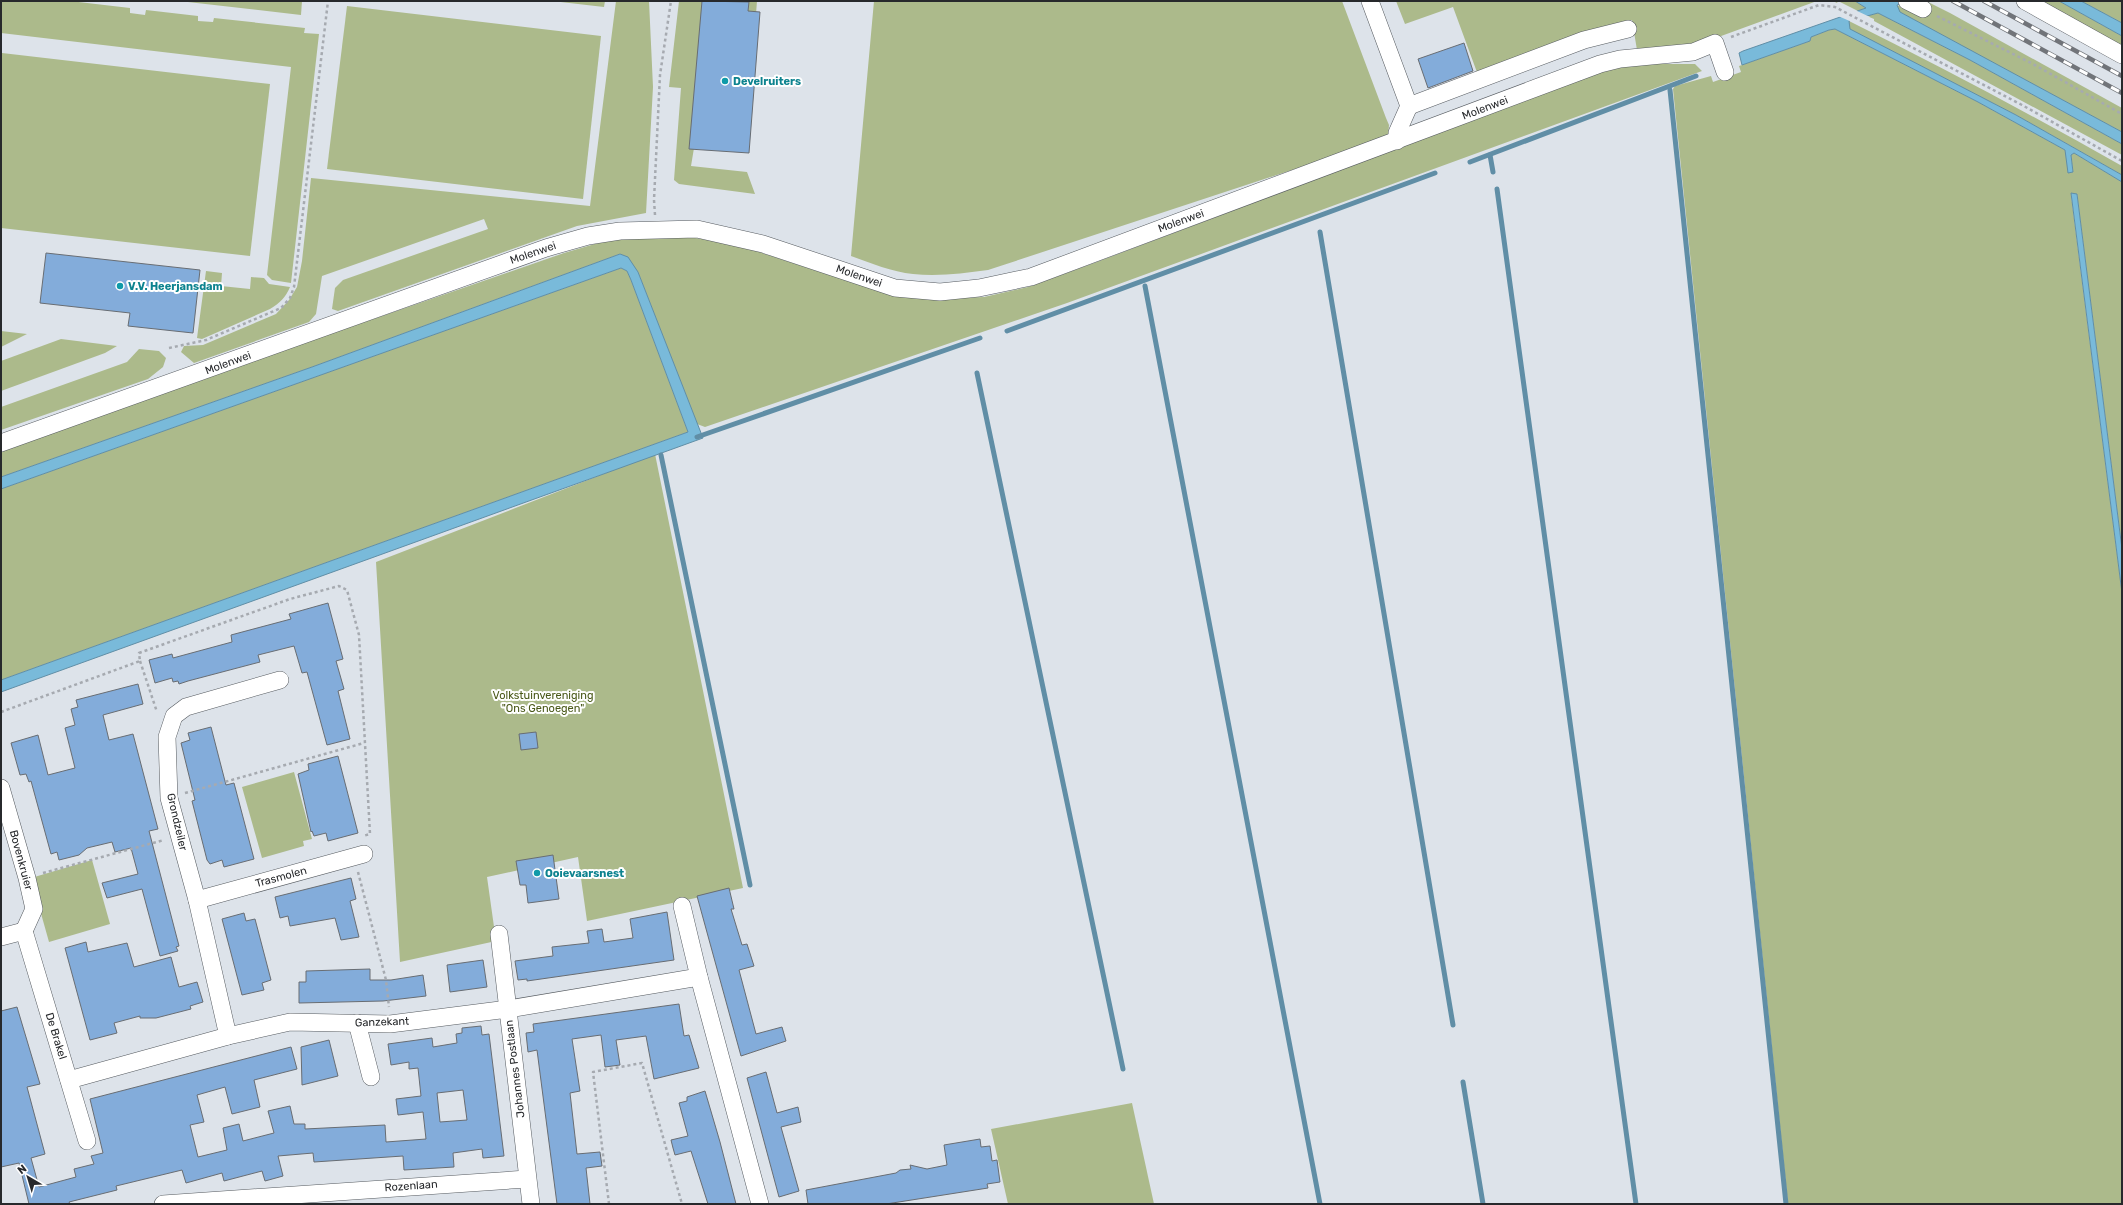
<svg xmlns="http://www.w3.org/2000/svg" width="2123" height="1205" viewBox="0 0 2123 1205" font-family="Rubik,sans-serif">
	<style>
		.green { fill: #acba8b }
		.water { fill: #79bada; stroke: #608ea6 }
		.pier { fill: #dde3ea }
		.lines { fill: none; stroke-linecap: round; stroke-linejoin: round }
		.stream { stroke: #608ea6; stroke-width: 5 }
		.building { fill: #83acda; stroke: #686d73; fill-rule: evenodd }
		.minor-casing { stroke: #565b60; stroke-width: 18 }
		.path { stroke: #a6aab0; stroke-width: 2.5; stroke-dasharray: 3 3; stroke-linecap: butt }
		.minor { stroke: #fff; stroke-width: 17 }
		.rail-casing { stroke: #717479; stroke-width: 4.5 }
		.rail { stroke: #fff; stroke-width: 3; stroke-dasharray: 9; stroke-linecap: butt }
		.culture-dot { fill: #0f9aa8; stroke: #fff; stroke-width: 1.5 }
		.labels { text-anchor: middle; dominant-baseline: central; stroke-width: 4; stroke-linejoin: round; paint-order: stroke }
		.culture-label { font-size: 11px; font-weight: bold; fill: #0d838f; stroke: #fff; text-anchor: start }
		.street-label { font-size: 11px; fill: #27292c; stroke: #fff }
		.park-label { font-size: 11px; fill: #495818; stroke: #fff }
	</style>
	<rect width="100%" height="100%" fill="#dde3ea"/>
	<g class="green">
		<path d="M1 1H70L130 8V13L145 15 146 10 198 16V21L213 22 214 18 305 28 304 33 319 34 291 283 272 280 267 275 291 67 1 33Z"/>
		<path d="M179 1H302L301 15Z"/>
		<path d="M552 1H605L604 7Z"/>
		<path d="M616 1H649L653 87 646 213 577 226 338 311 332 309 335 288 343 280 488 229 484 219 322 276 316 314 309 322 194 363 181 352 184 346 203 345 276 314 289 300 297 287 302 261 311 178 590 206Z"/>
		<path d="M679 1H757L746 144 695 142 691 166 747 172 755 194 679 184 674 180 681 88 669 87Z"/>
		<path d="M874 1H1342L1386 118 1389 125 1388 137 1383 140 988 270C963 273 939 277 913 274 892 272 871 263 851 256Z"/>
		<path d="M1396 1H1817L1702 43 1637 50 1632 20 1569 37 1478 75 1453 7 1405 24Z"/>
		<path d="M1833 1H1855L1866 8 1858 11 1838 1 1837 3Z"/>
		<path d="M1918 1H1926L1950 13 2122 108V132L1899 12 1897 6Z"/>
		<path d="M2042 1H2059L2122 36V46Z"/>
		<path d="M2081 1H2122V23Z"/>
		<path d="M347 6 601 36 583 199 327 169Z"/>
		<path d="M1878 13 1970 60 2122 144V155L1874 21V19L1867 16Z"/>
		<path d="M1849 21C1940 66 2032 115 2122 166V175L2016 115 1849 29Z"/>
		<path d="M1835 29 1978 102 2065 150 2073 172 2071 155 2074 153 2122 182V549L2077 194 2071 195 2122 593V1204H1788L1673 89 1675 86 1711 76 1713 82 1741 72 1739 66 1742 65 1810 41 1811 37 1829 30Z"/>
		<path d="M2 53 270 84 250 256 1 228Z"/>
		<path d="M1621 64H1695L1702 71 1067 303 705 427 697 424 638 272 620 254 312 367 1 477V448L564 253 605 241 650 236 695 238 735 244 884 293 929 299 984 297 1028 287 1094 263Z"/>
		<path d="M621 268 627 271 631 280 688 432 1 680V489Z"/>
		<path d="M206 271 222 273 221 286 250 289 251 277 264 278 269 284 290 287C286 297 280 303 270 309L202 339 197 338Z"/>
		<path d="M1 331 27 334 1 347Z"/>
		<path d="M61 339 117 346 105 353 1 391V361Z"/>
		<path d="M139 349 159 351 166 358 163 367 148 379 1 430V407L127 362Z"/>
		<path d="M655 454 743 888 587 921 578 857 487 877 496 941 400 962 376 562Z"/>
		<path d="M294 772 312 839 303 841 304 846 262 858 242 787Z"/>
		<path d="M92 860 110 924 49 942 31 878Z"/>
		<path d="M1132 1103 1154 1204H1008L991 1129Z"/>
	</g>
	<g class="water">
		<path d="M1855 1H1908L1897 5 1900 12 2122 132V144L1970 60 1878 13 1849 21 1850 29 2016 115 2122 175V182L2074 153 2071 155 2073 172 2068 173 2065 150 1978 102 1835 29 1829 30 1811 37 1810 41 1742 65 1739 53 1743 51 1866 8Z"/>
		<path d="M2059 1H2081L2122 23V36Z"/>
		<path d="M2071 193 2077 194 2122 549V593Z"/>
		<path d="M620 254 628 257 638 272 703 438 1 692V680L688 432 631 280 627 271 621 268 1 489V477L312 367Z"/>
	</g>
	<path class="pier" d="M1855 10 1870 17 1852 22 1838 16Z"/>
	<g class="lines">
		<g class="stream">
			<path d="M1670 90 1786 1204"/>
			<path d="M1490 155 1493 172"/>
			<path d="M1470 162 1696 76"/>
			<path d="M1497 189 1636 1204"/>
			<path d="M1320 232 1453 1025"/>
			<path d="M1145 286 1320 1204"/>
			<path d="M1007 331 1435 173"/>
			<path d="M977 373 1123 1069"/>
			<path d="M697 437 980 338"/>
			<path d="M661 455 750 885"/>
			<path d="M1463 1082 1483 1204"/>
		</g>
	</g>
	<g class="building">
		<path d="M702 1 749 2 748 11 760 12 749 153 689 149Z"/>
		<path d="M1464 43 1473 71 1428 88 1418 59Z"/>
		<path d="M46 253 200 270 193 333 128 326 130 313 40 303Z"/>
		<path d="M328 603 343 659 336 661 344 689 338 691 350 739 327 745 307 672 302 673 294 646 258 655 260 662 188 681 179 684 178 681 173 682 172 678 155 683 149 660 172 654 173 658 232 642 231 635 291 619 289 614Z"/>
		<path d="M138 684 143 704 103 715 109 740 133 734 158 829 149 831 179 946 176 947 178 951 160 956 142 889 107 898 102 883 138 874 131 848 115 852 112 842 87 848 79 855 59 860 57 852 51 854 31 781 29 782 26 774 20 775 11 743 38 735 48 775 75 768 65 728 75 725 71 709 78 707 76 700Z"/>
		<path d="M211 727 226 785 234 783 254 859 224 867 222 860 210 864 207 860 192 801 195 800 181 743 190 740 188 733Z"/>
		<path d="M536 732 538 748 521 750 519 734Z"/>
		<path d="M338 756 358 833 328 841 326 833 314 836 312 831 311 832 298 774 309 770 308 764Z"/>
		<path d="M553 855 559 899 528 903 526 885H520L516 861Z"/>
		<path d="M351 878 356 899 350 901 359 937 341 940 335 918 290 926 288 916 280 918 275 897Z"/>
		<path d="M729 888 734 909H731L742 945 747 944 754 966 739 970 756 1034 782 1027 786 1041 741 1056 697 896Z"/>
		<path d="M667 912 674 960 527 981V979L518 980 515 961 553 956 552 947 589 943 587 931 602 929 604 942 633 938 630 919Z"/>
		<path d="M244 913 246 921 255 919 271 980 262 983 264 990 242 995 222 919Z"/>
		<path d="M86 942 88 952 127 943 134 967 171 957 179 987 197 982 203 1002 190 1006 191 1009 156 1018H140V1016L114 1023 117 1033 90 1040 65 948Z"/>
		<path d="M483 960 487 987 450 992 447 965Z"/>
		<path d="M370 969V980H391L423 975 426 996 383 1001 299 1003V982H306V971Z"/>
		<path d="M679 1004 684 1036 689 1035 699 1068 654 1079 646 1036 616 1040 620 1065 605 1067 601 1035 572 1039 580 1091 570 1093 577 1154 600 1152 602 1166 586 1168 590 1204H557L537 1050 528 1052 526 1033 534 1032 533 1024Z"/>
		<path d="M17 1007 40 1084 27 1087 45 1154 31 1158 39 1187 76 1177 74 1169 94 1164 91 1156 103 1153 90 1099 291 1047 297 1069 254 1080 260 1107 232 1114 225 1087 197 1095 204 1122 190 1125 198 1157 227 1150 223 1128 239 1124 243 1141 274 1133 268 1111 290 1106 294 1124H305V1129L385 1125 386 1142 426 1139 423 1112 398 1115 396 1099 421 1096 418 1068 409 1069V1062L391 1065 388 1044 432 1038 433 1047 457 1043 456 1034 462 1033V1028L481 1026 482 1035 489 1034 504 1156 483 1158 482 1149 453 1153 454 1167 404 1170 403 1156 314 1162 313 1153 278 1156 283 1176 265 1181 262 1171 224 1181 222 1173 186 1183 182 1170 116 1186 117 1190 69 1202 70 1204H29L19 1163 1 1167V1011ZM463 1090 467 1120 440 1122 437 1093Z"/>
		<path d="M329 1040 338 1076 302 1085 301 1047Z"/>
		<path d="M766 1072 777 1113 798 1107 801 1122 781 1127 799 1191 779 1197 747 1078Z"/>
		<path d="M705 1091 720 1142 736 1204H708L691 1151 675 1155 673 1148 671 1140 688 1136 679 1103 687 1101V1097Z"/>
		<path d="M980 1139 981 1147 990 1146 992 1161 997 1160 1000 1182 987 1184 988 1188 886 1204H808L806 1190 896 1173 900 1170 911 1169 910 1165 927 1169 947 1165 944 1145Z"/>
	</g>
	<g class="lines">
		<defs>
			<g id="minor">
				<path d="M1370 1 1409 106 1397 133V141"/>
				<path d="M1907 1 1923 9"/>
				<path d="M2025 1 2122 55"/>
				<path d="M1409 106 1584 40 1628 29"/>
				<path d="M1 443 546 248 588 236 620 231 697 229 763 244 895 288 940 292 979 288 1031 277 1600 64 1620 59 1693 52 1715 43 1725 72"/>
				<path d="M1 788 27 878 34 909 24 931"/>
				<path d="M197 900 364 854"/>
				<path d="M682 906 699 977 760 1204"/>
				<path d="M24 931 87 1141"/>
				<path d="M499 934 531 1204"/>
				<path d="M1 937 24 931"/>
				<path d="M357 1023 371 1077"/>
				<path d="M228 1036 197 900 169 798 167 737 174 716 186 707 280 680"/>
				<path d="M69 1080 228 1036 290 1022 390 1024 508 1009 699 977"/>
				<path d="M163 1204 527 1179"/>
			</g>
		</defs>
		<use href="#minor" class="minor-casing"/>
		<g class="path">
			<path d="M1937 16 2033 64 2122 114"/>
			<path d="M1731 37 1819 5 1835 7 2022 105 2122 161"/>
			<path d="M655 215 654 200 660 75 671 1"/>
			<path d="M169 348 206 340 281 308 290 298 294 287 328 1"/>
			<path d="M140 661 157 712"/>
			<path d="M1 712 140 661 139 653 290 599 339 586 347 590 359 635 370 834 363 836"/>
			<path d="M185 793 364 743"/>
			<path d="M358 872 386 980 389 1007"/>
			<path d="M43 873 164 840"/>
			<path d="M609 1204 593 1072 642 1063 682 1204"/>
		</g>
		<use href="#minor" class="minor"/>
		<defs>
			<g id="rail">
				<path d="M1953 1 2122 93"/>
				<path d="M1984 1 2122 76"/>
			</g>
		</defs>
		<use href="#rail" class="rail-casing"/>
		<use href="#rail" class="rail"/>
	</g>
	<g class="culture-dot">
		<circle cx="725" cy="81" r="4"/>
		<circle cx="120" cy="286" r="4"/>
		<circle cx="537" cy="873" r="4"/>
	</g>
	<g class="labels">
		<g class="culture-label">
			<text x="733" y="81">Develruiters</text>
			<text x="128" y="286">V.V. Heerjansdam</text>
			<text x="545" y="873">Ooievaarsnest</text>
		</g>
		<g class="street-label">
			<text transform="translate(1485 108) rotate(-21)">Molenwei</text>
			<text transform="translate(1181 221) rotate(-20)">Molenwei</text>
			<text transform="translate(533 253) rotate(-19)">Molenwei</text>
			<text transform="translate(859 276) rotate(19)">Molenwei</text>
			<text transform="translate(228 363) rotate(-20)">Molenwei</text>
			<text transform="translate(177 822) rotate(77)">Grondzeiler</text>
			<text transform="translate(21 860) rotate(75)">Bovenkruier</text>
			<text transform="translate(281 877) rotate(-15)">Trasmolen</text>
			<text transform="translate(382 1022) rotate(-2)">Ganzekant</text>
			<text transform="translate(56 1036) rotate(73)">De Brakel</text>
			<text transform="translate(515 1069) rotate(-97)">Johannes Postlaan</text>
			<text transform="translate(411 1186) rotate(-4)">Rozenlaan</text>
		</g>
		<g class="park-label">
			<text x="543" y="695">Volkstuinvereniging<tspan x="543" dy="13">"Ons Genoegen"</tspan></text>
		</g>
	</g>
	<rect width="2123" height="1205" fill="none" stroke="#27292c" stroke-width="4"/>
	<g transform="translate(28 1177) rotate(322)" stroke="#ffffff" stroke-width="3" paint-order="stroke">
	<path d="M0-3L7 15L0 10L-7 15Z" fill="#27292c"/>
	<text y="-6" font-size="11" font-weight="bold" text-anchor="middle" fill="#27292c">N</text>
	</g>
</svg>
